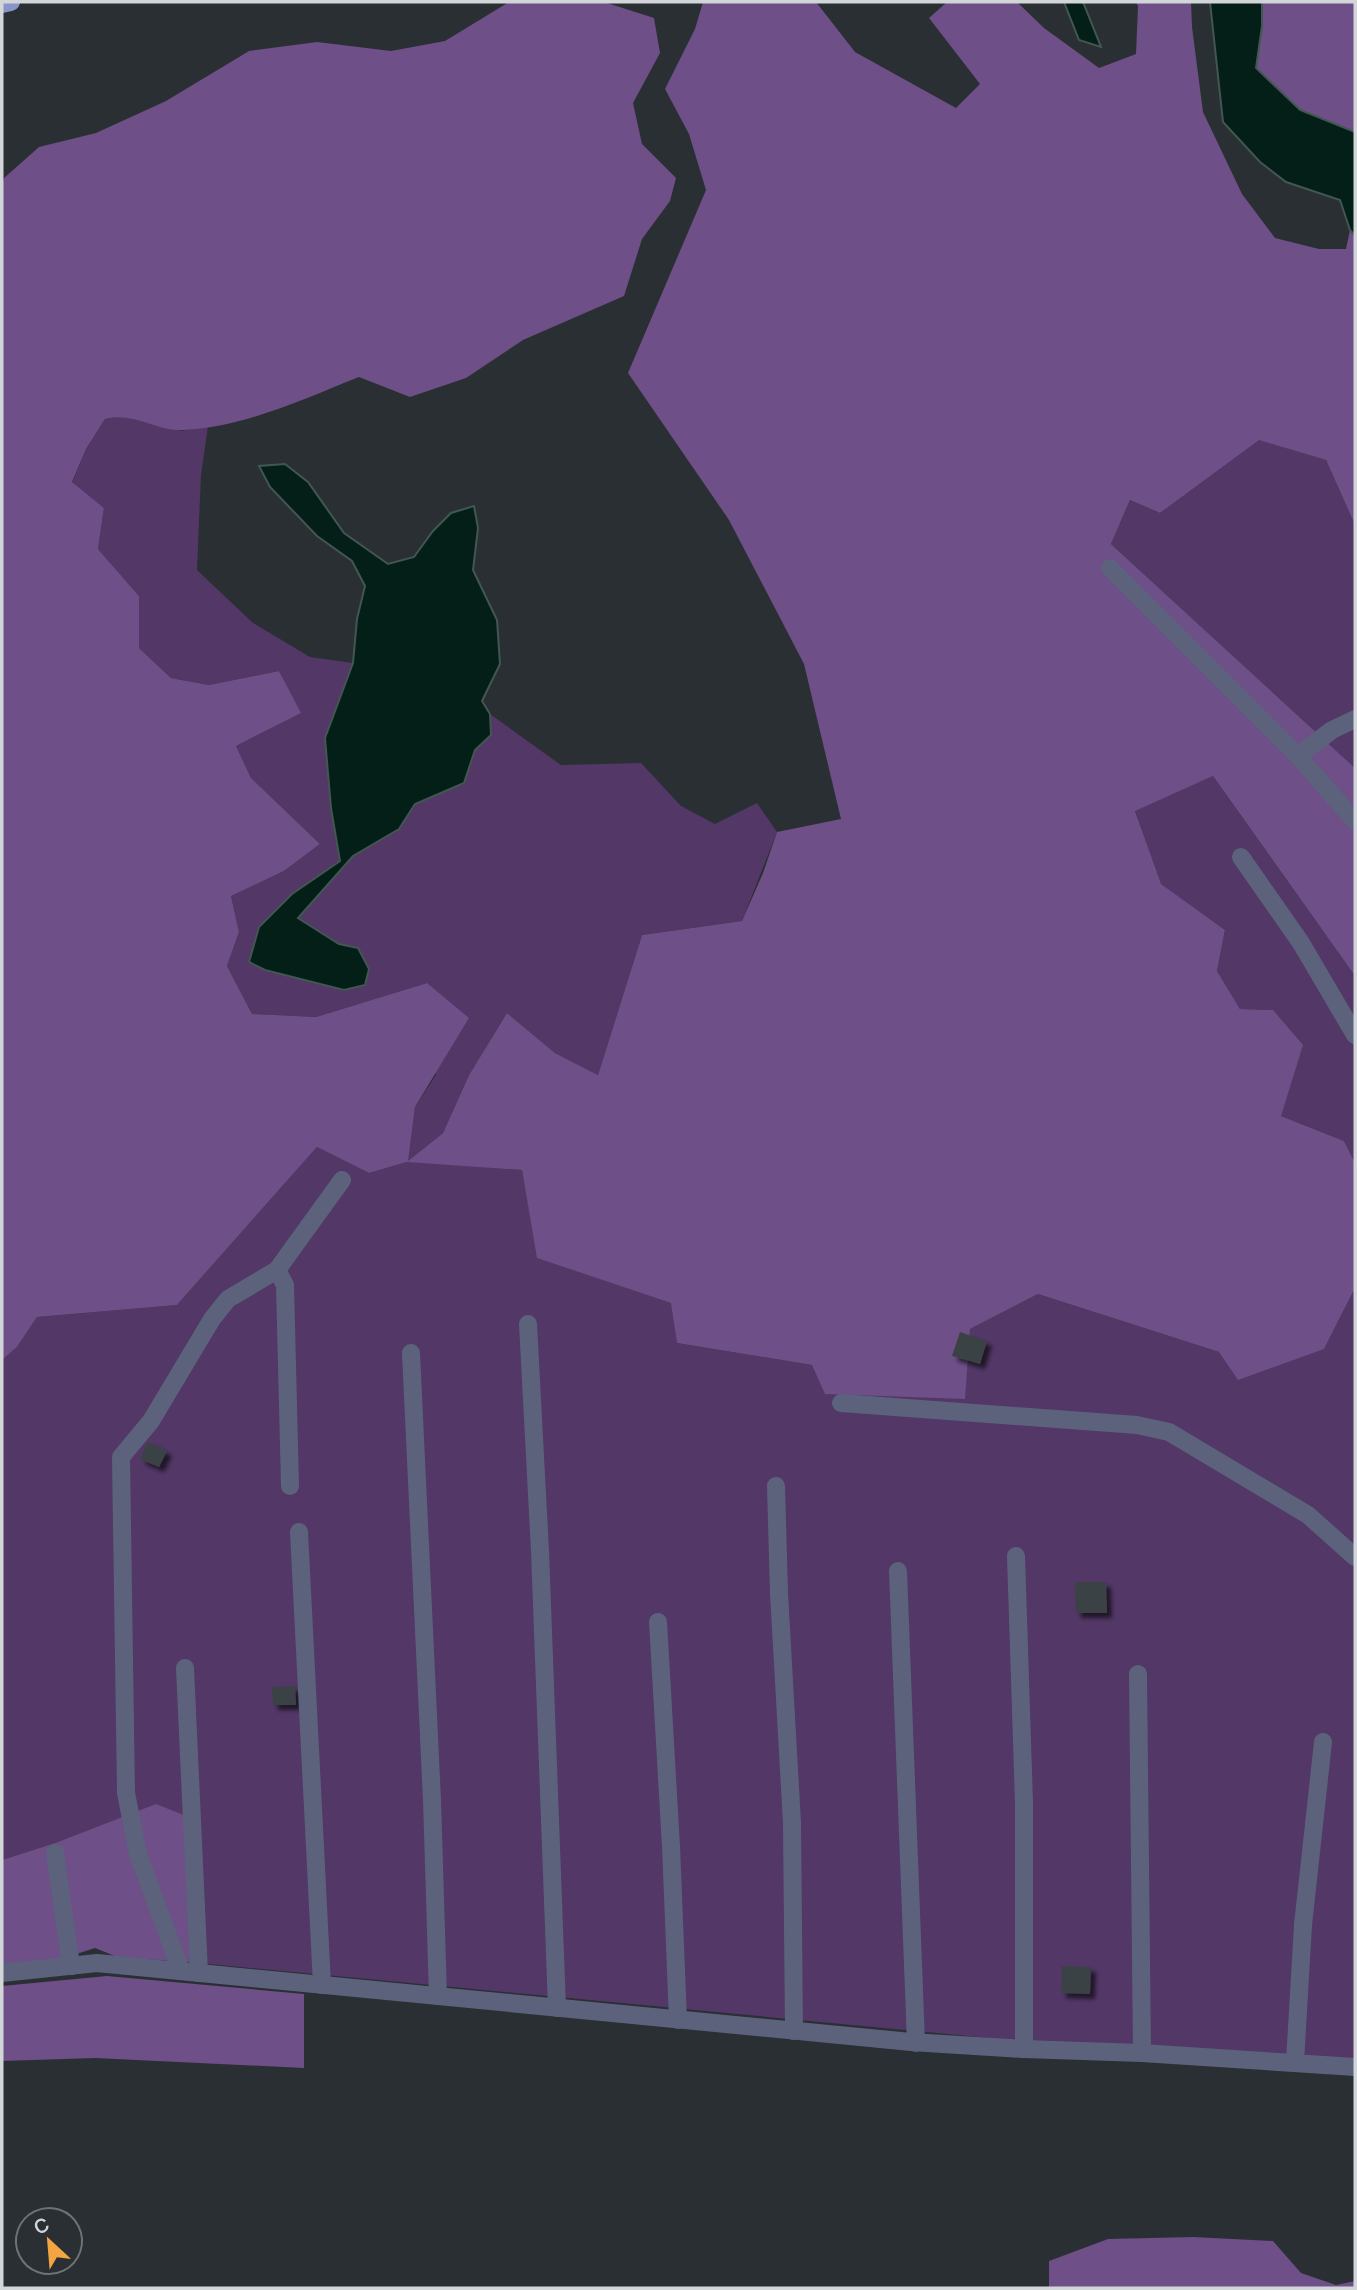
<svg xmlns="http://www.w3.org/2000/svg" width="1357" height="2290" viewBox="0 0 1357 2290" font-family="Manrope,sans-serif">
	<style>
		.green { fill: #523767 }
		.forest { fill: #6e4f87 }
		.water { fill: #041f18; stroke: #425652; stroke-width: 2 }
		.building { fill: #3b4344; filter: url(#shadow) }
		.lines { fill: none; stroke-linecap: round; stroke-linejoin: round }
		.minor { stroke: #5c627c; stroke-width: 18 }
		.primary { stroke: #8995c9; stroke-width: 18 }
	</style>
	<defs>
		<filter id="shadow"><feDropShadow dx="5" dy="5" stdDeviation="2" flood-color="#0009"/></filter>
	</defs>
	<rect width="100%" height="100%" fill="#2a2f33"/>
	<g class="green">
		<path d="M118 415 181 431 208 426 201 475 197 570 253 623 310 657 353 663 325 738 331 808 340 861 292 894 309 981 344 990 358 948 339 944 298 919 353 856 399 829 415 804 464 783 475 750 491 735 490 714 561 765 641 763 681 806 715 824 757 803 777 832 742 921 642 935 598 1075 555 1053 507 1013 469 1075 443 1133 408 1161 522 1170 538 1258 672 1303 677 1343 812 1365 970 1329 1038 1294 1219 1352 1324 1349 1355 1288V2075L1338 2071 198 1963 58 1842 2 1860V1360L17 1347 37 1317 177 1305 317 1147 369 1173 407 1162 415 1107 436 1075 427 983 316 1017 252 1014 227 966 239 932 231 896 284 871 320 844 251 778 236 746 300 713 279 671 209 685 171 678 139 648V596L98 549 104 508 72 483 86 449 105 419Z"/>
		<path d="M1259 439 1326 460 1355 525V768L1111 544 1130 500 1160 513Z"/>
		<path d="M1213 776 1355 976V1163L1344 1141 1281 1116 1273 1010 1240 1009 1217 971 1225 930 1160 884 1135 810Z"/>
	</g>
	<g class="forest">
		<path d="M509 2H604L654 18 660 53 633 103 642 144 676 178 670 201 642 239 624 296 523 340 466 378 410 397 359 377C304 399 244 427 184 430 157 432 133 411 105 419L86 449 72 482 104 508 98 549 139 596V648L171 678 209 685 279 671 301 713 236 746 251 778 320 844 284 871 231 896 239 932 227 966 252 1014 316 1017 427 983 469 1018 415 1107 408 1161 443 1133 469 1075 507 1013 555 1053 598 1075 642 935 742 921 763 873 777 832 841 819 804 664 729 520 628 373 706 190 689 134 665 89 695 29 703 2H816L855 52 956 108 980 84 929 18 947 2H1017L1044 28 1099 68 1136 54 1138 6 1136 2H1191L1192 27 1203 112 1242 194 1275 238 1319 249H1346L1350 230 1355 236V525L1326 460 1259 440 1160 513 1130 500 1111 544 1355 768V976L1213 776 1135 811 1161 884 1225 930 1217 971 1240 1009 1273 1010 1303 1045 1281 1116 1344 1141 1355 1163V1288L1324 1349 1238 1380 1219 1352 1038 1294 970 1329 965 1399 825 1394 812 1365 677 1343 671 1303 537 1258 522 1170 407 1162 369 1173 317 1147 177 1305 37 1317 17 1347 2 1360V186L4 178 39 147 96 133 166 101 249 51 317 42 391 51 445 41Z"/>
		<path d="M1262 2H1355V132L1300 110 1256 68 1262 26Z"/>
		<path d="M156 1804 194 1819 198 1963 117 1957 95 1948 58 1960 2 1965V1860L58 1842Z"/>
		<path d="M107 1976 304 1994V2068L95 2058 2 2061V1986Z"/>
		<path d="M1193 2237 1273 2241 1301 2273 1336 2285 1355 2281V2288H1049V2261L1108 2239Z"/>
	</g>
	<g class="water">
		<path d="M1064 2H1083L1101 47 1079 40Z"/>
		<path d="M1210 2H1262V26L1256 68 1300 110 1355 132V236L1350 230 1340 200 1286 182 1260 162 1223 122Z"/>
		<path d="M285 464 308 482 344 533 388 564 414 557 433 531 451 513 474 506 478 528 473 570 497 620 500 664 482 701 490 714 491 735 475 750 464 783 415 804 399 829 353 856 298 918 339 944 358 948 369 969 365 985 344 990 265 970 249 962 259 927 292 894 340 861 331 808 325 738 353 663 357 619 365 586 352 561 317 536 270 487 259 466Z"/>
	</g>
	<g class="building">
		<path d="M960 1332 987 1341 980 1364 952 1356Z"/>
		<path d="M148 1442 167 1451 159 1467 140 1459Z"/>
		<path d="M1075 1582H1106L1107 1613H1076Z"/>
		<path d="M295 1686 296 1705H273L272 1687Z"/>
		<path d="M1062 1966 1091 1967 1090 1994 1061 1993Z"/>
	</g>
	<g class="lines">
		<g class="minor">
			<path d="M1110 568 1298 756 1355 821"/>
			<path d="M1298 756 1332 730 1355 719"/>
			<path d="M1241 857 1301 943 1355 1035"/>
			<path d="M277 1270 285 1285 290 1486"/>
			<path d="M528 1324 540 1551 557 2008"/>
			<path d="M411 1353 432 1800 438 1996"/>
			<path d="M841 1403 1137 1425 1169 1432 1308 1515 1355 1557"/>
			<path d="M776 1486 779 1593 792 1823 794 2031"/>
			<path d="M299 1532 322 1985"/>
			<path d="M1016 1556 1024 1803V2049"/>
			<path d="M898 1571 916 2043"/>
			<path d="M658 1622 671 1846 678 2020"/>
			<path d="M185 1668 199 1973"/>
			<path d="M1138 1674 1142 2053"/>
			<path d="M55 1853 71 1966"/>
			<path d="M181 1971 138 1854 126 1793 121 1457 151 1421 212 1319 228 1299 277 1270 342 1180"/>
			<path d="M2 1973 97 1963 911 2042 1024 2049 1142 2053 1355 2067"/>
			<path d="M1295 2062 1303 1925 1323 1742"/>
		</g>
		<path class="primary" d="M2 4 11 2"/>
	</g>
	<rect width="1357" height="2290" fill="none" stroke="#d2d6d9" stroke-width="7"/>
	<g transform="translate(49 2241) rotate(334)"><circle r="33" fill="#2a2f33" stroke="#6d7275" stroke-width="2"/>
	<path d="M0-5L12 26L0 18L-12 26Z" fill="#f2a542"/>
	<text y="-10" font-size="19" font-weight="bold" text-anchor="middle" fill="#d2d6d9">С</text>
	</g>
</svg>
